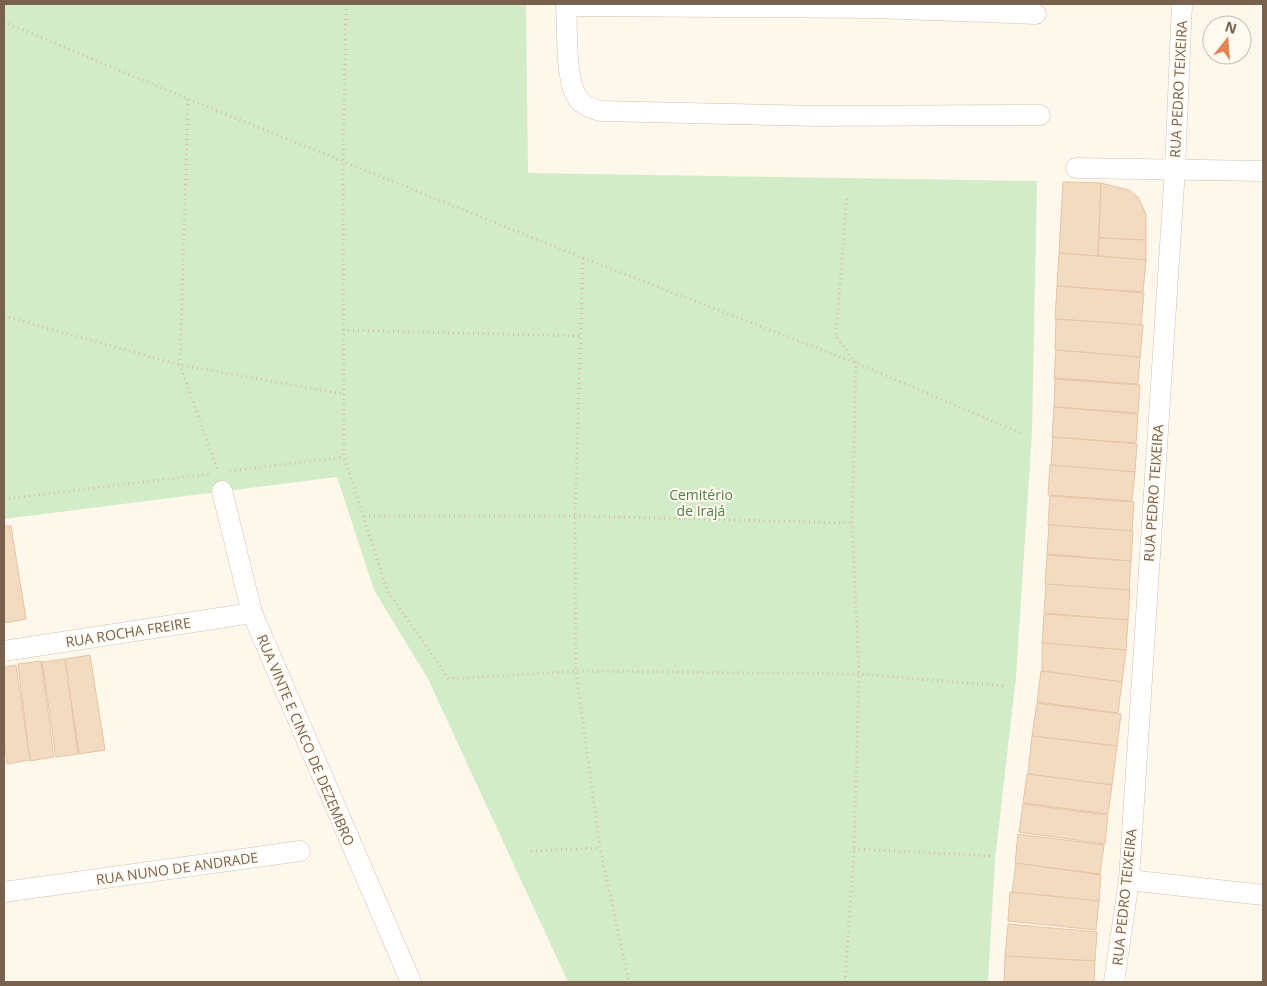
<svg xmlns="http://www.w3.org/2000/svg" width="1267" height="986" viewBox="0 0 1267 986" font-family="'Open Sans',sans-serif">
	<style>
		.green { fill: #d2ecc8 }
		.building { fill: #f3dbc2; stroke: #e6c4a2 }
		.lines { fill: none; stroke-linecap: round; stroke-linejoin: round }
		.minor-casing { stroke: #d0c1af; stroke-width: 21 }
		.path { stroke: #d9bfa4; stroke-width: 3; stroke-dasharray: 1 4; stroke-linecap: butt }
		.minor { stroke: #fff; stroke-width: 20 }
		.labels { text-anchor: middle; dominant-baseline: central; stroke-width: 4; stroke-linejoin: round; paint-order: stroke }
		.street-label { font-size: 14px; fill: #79624d; stroke: #fffbf2 }
		.park-label { font-size: 14px; fill: #4e7f44; stroke: #fffbf2 }
	</style>
	<rect width="100%" height="100%" fill="#fdf8eb"/>
	<path class="green" d="M4 4H526L528 173 1037 181 1032 432 1016 677 995 860 988 982H568L428 679 374 590 337 477 4 519Z"/>
	<g class="building">
		<path d="M1063 182 1101 183 1098 256 1059 253Z"/>
		<path d="M1101 183 1129 190 1138 197 1146 214V240L1099 238Z"/>
		<path d="M1099 238 1146 240V260L1098 256Z"/>
		<path d="M1059 253 1146 260 1143 292 1057 286Z"/>
		<path d="M1057 286 1144 293 1141 325 1055 319Z"/>
		<path d="M1056 319 1143 325 1140 357 1055 350Z"/>
		<path d="M1056 350 1140 357 1138 384 1054 378Z"/>
		<path d="M1055 379 1140 385 1138 413 1054 407Z"/>
		<path d="M1054 407 1138 414 1136 443 1052 437Z"/>
		<path d="M1053 437 1137 444 1135 472 1051 465Z"/>
		<path d="M1050 465 1135 472 1132 501 1048 495Z"/>
		<path d="M1050 496 1134 502 1132 531 1048 525Z"/>
		<path d="M1049 525 1133 531 1131 561 1047 554Z"/>
		<path d="M4 526H11L26 619 4 623Z"/>
		<path d="M1047 555 1131 561 1129 591 1045 584Z"/>
		<path d="M1046 584 1130 590 1128 620 1044 613Z"/>
		<path d="M1044 614 1128 620 1126 650 1042 643Z"/>
		<path d="M1042 643 1126 650 1122 682 1042 671Z"/>
		<path d="M90 655 105 750 79 754 65 659Z"/>
		<path d="M65 659 78 754 56 757 42 662Z"/>
		<path d="M41 661 54 757 30 761 18 664Z"/>
		<path d="M16 665 30 760 7 764 4 740V667Z"/>
		<path d="M1041 671 1122 682 1118 713 1037 702Z"/>
		<path d="M1037 703 1121 714 1117 746 1032 736Z"/>
		<path d="M1032 736 1117 746 1112 785 1028 774Z"/>
		<path d="M1027 774 1112 785 1108 814 1023 803Z"/>
		<path d="M1023 804 1108 815 1105 844 1019 832Z"/>
		<path d="M1018 834 1104 845 1100 874 1015 863Z"/>
		<path d="M1016 863 1101 875 1099 901 1012 892Z"/>
		<path d="M1010 892 1099 901 1096 930 1008 921Z"/>
		<path d="M1008 924 1097 932 1095 961 1005 956Z"/>
		<path d="M1005 956 1095 961 1094 982H1004Z"/>
	</g>
	<g class="lines">
		<defs>
			<g id="minor">
				<path d="M566 4C568 28 564 81 579 100 584 106 592 108 600 111L817 116 1040 115"/>
				<path d="M566 6 875 8 1036 14"/>
				<path d="M1076 168 1263 171"/>
				<path d="M222 491 252 613 411 982"/>
				<path d="M4 651 252 613"/>
				<path d="M1129 880 1263 895"/>
				<path d="M4 892 300 851"/>
				<path d="M1114 982 1129 880 1175 168 1182 4"/>
			</g>
		</defs>
		<use href="#minor" class="minor-casing"/>
		<g class="path">
			<path d="M346 4 343 161 344 457 387 590 449 679 576 671 859 674 1005 686"/>
			<path d="M4 22 188 99 583 258 856 363 1023 434"/>
			<path d="M188 99 180 365 218 471"/>
			<path d="M583 258 575 516 576 671 600 848 629 982"/>
			<path d="M4 316 180 365 343 394"/>
			<path d="M343 330 580 336"/>
			<path d="M230 471 344 457"/>
			<path d="M4 499 209 474"/>
			<path d="M364 516H575L852 523"/>
			<path d="M854 849 991 856"/>
			<path d="M531 851 600 848"/>
			<path d="M845 982 854 849 859 674 852 523 856 363 836 336 847 195"/>
		</g>
		<use href="#minor" class="minor"/>
	</g>
	<g class="labels">
		<g class="street-label">
			<text transform="translate(1178 89) rotate(-87)">RUA PEDRO TEIXEIRA</text>
			<text transform="translate(1153 493) rotate(-86)">RUA PEDRO TEIXEIRA</text>
			<text transform="translate(128 632) rotate(-9)">RUA ROCHA FREIRE</text>
			<text transform="translate(306 740) rotate(67)">RUA VINTE E CINCO DE DEZEMBRO</text>
			<text transform="translate(177 868) rotate(-8)">RUA NUNO DE ANDRADE</text>
			<text transform="translate(1124 897) rotate(-84)">RUA PEDRO TEIXEIRA</text>
		</g>
		<g class="park-label">
			<text x="701" y="494">Cemitério<tspan x="701" dy="16">de Irajá</tspan></text>
		</g>
	</g>
	<rect width="1267" height="986" fill="none" stroke="#79624d" stroke-width="10"/>
	<g transform="translate(1227 40) rotate(17)"><circle r="24" fill="#fffbf2" stroke="#c9beb0"/>
	<path d="M0-4L9 19L0 12L-9 19Z" fill="#e78350"/>
	<text y="-8" font-size="14" font-weight="bold" text-anchor="middle" fill="#79624d">N</text>
	</g>
</svg>
